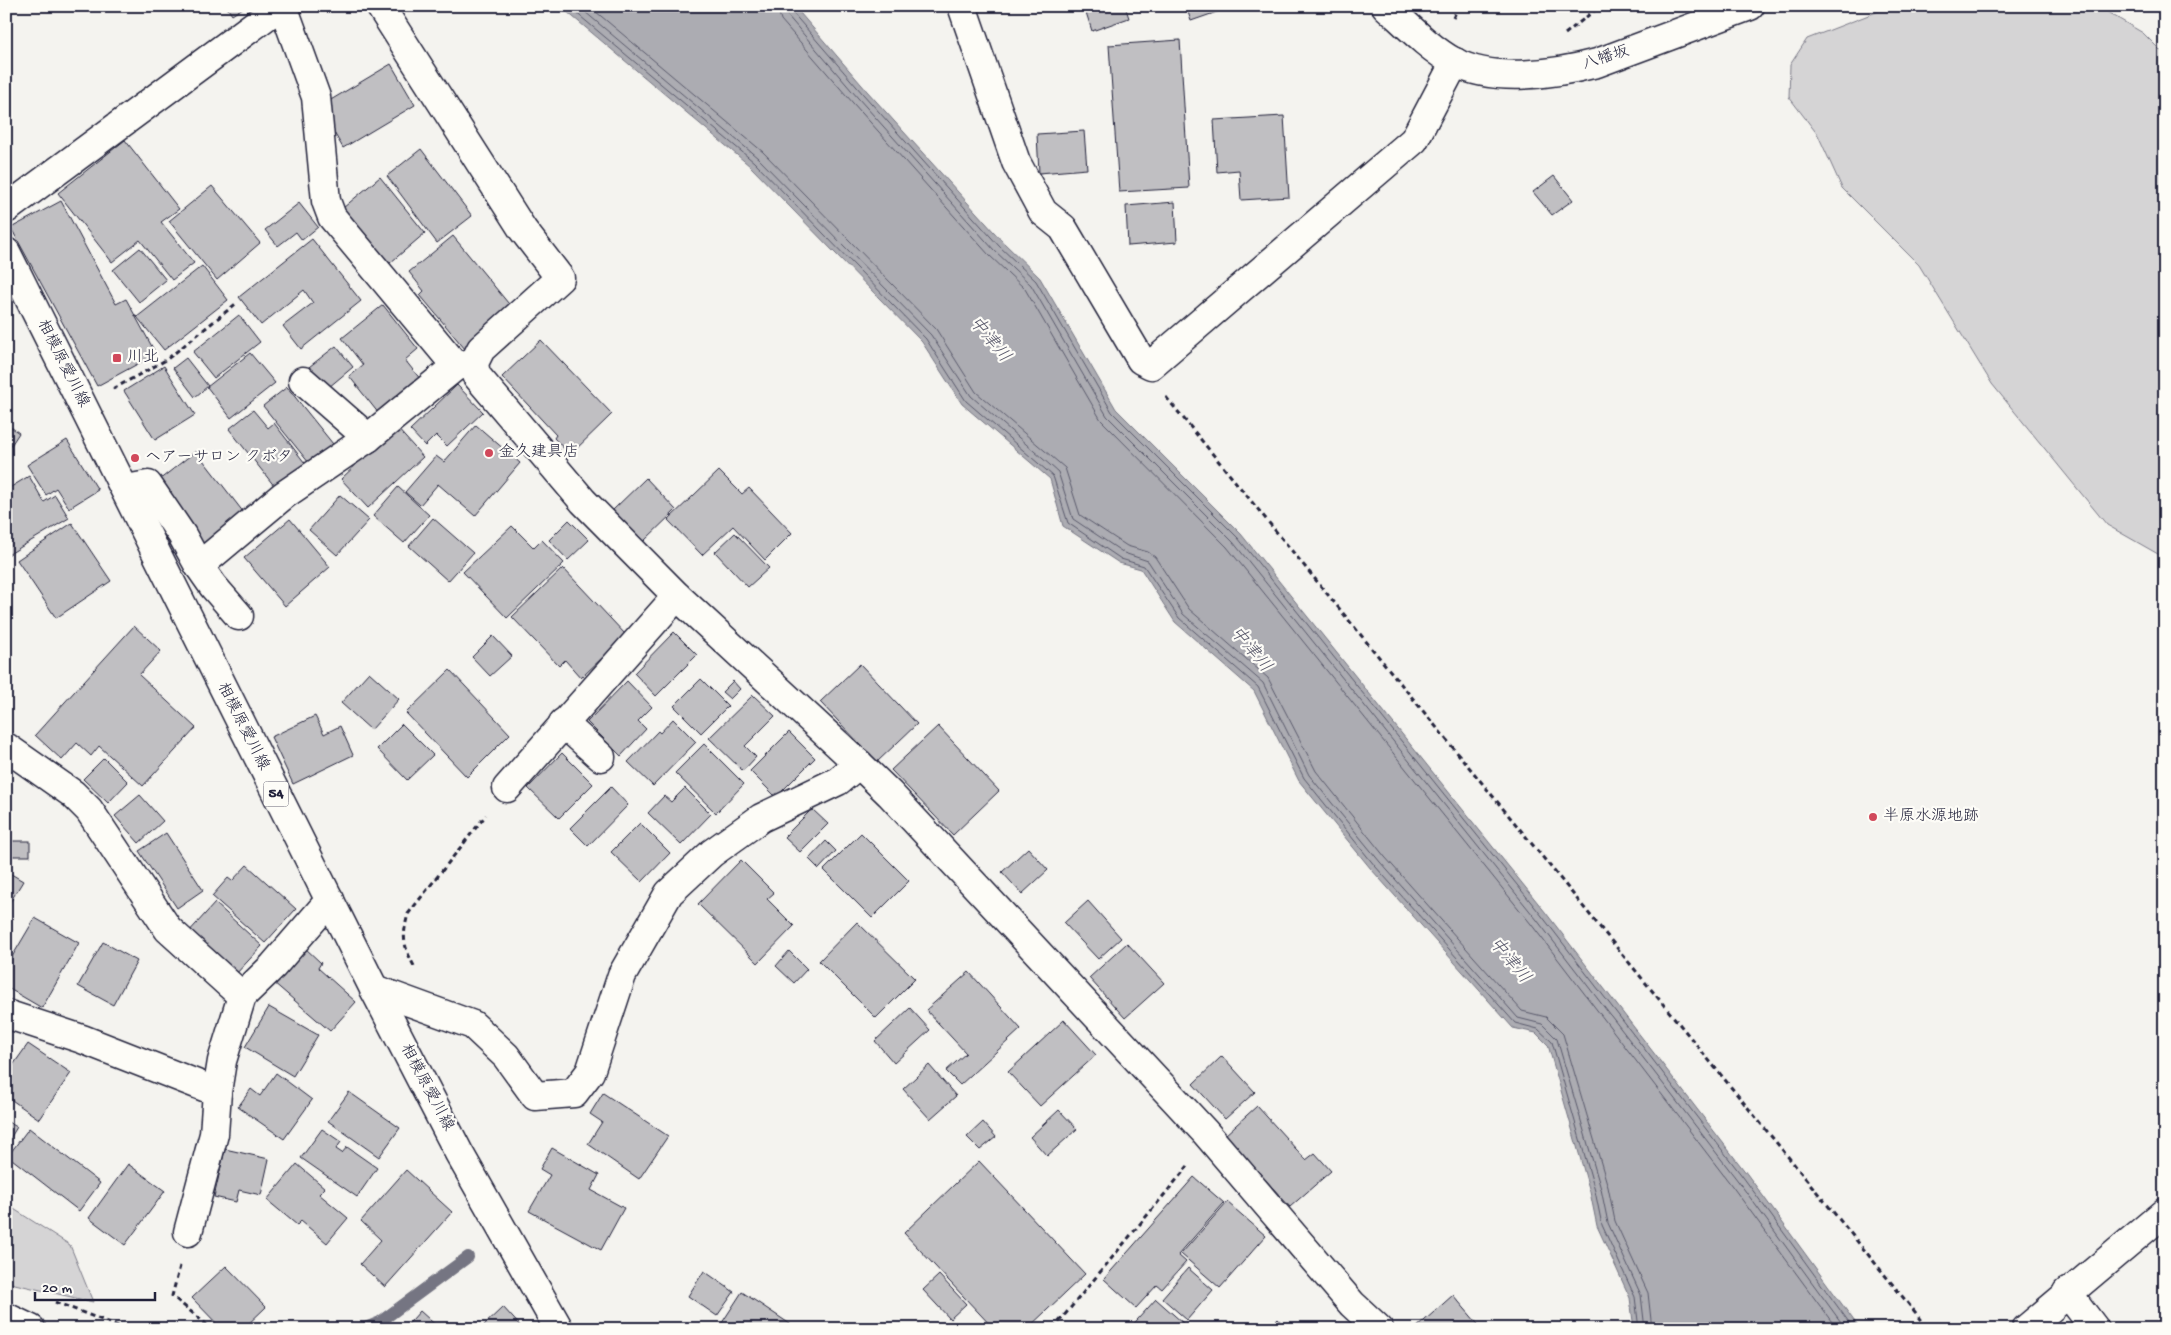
<svg xmlns="http://www.w3.org/2000/svg" width="2171" height="1335" viewBox="0 0 2171 1335" font-family="'Gochi Hand','Klee One',sans-serif">
	<style>
		.green { fill: #d5d4d5; stroke: #7c7b88 }
		.water { fill: #acacb2; stroke: #757582 }
		.lines { fill: none; stroke-linecap: round; stroke-linejoin: round }
		.shore { stroke: #59596b; stroke-width: 1 }
		.stream { stroke: #757582; stroke-width: 12 }
		.building { fill: #c0bfc2; stroke: #22223b }
		.minor-casing { stroke: #22223b; stroke-width: 31 }
		.major-casing { stroke: #22223b; stroke-width: 31 }
		.highway-casing { stroke: #22223b; stroke-width: 31 }
		.path { stroke: #22223b; stroke-width: 3; stroke-dasharray: 5 4; stroke-linecap: butt }
		.minor { stroke: #fdfcf7; stroke-width: 28 }
		.major { stroke: #fdfcf7; stroke-width: 28 }
		.highway { stroke: #fdfcf7; stroke-width: 28 }
		.poi-dot { fill: #d1495b; stroke: #fdfcf7; stroke-width: 2 }
		.labels { text-anchor: middle; dominant-baseline: central; stroke-width: 4.5; stroke-linejoin: round; paint-order: stroke }
		.shield { fill: #fdfcf7; stroke: #646373; stroke-width: 1 }
		.shield-label { font-size: 15px; font-weight: bold; fill: #22223b }
		.street-label { font-size: 16px; fill: #22223b; stroke: #fdfcf7 }
		.poi-label { font-size: 16px; fill: #22223b; stroke: #fdfcf7; text-anchor: start }
		.water-label { font-size: 18px; font-style: italic; fill: #59596b; stroke: #fdfcf7 }
	</style>
	<rect width="100%" height="100%" fill="#f4f3ef"/>
	<filter id="ink" filterUnits="userSpaceOnUse"><feTurbulence type="fractalNoise" baseFrequency=".02" numOctaves="2"/><feDisplacementMap in="SourceGraphic" scale="10" xChannelSelector="R" yChannelSelector="G"/><feConvolveMatrix kernelMatrix="1 2 1 2 8 2 1 2 1" color-interpolation-filters="sRGB"/></filter>
	<g filter="url(#ink)">
		<g class="green">
			<path d="M1900 6H2097L2143 33 2165 55V558L2107 525 1992 384 1919 265 1842 188 1818 135 1789 97 1790 65 1807 39 1884 9Z"/>
			<path d="M6 1204 70 1245 93 1302 6 1282Z"/>
		</g>
		<path class="water" d="M560 6H794L867 91 1003 242 1040 278 1116 409 1241 534 1546 913 1747 1174 1860 1329H1634L1630 1298 1597 1226 1590 1192 1548 1045 1536 1033 1513 1028 1371 869 1299 781 1254 691 1175 622 1141 569 1119 563 1063 526 1050 479 962 404 922 342 750 166Z"/>
		<g class="lines">
			<g class="shore">
				<path d="M568 6 754 162 926 339 966 401 1053 476 1068 523 1121 559 1144 566 1179 618 1258 687 1304 778 1375 866 1515 1023 1538 1029 1552 1042 1595 1191 1602 1225 1635 1297 1639 1329"/>
				<path d="M578 6 758 158 931 335 971 396 1058 472 1073 519 1124 553 1148 561 1183 614 1263 683 1309 775 1380 862 1518 1018 1542 1024 1557 1039 1601 1189 1608 1223 1641 1295 1645 1329"/>
				<path d="M589 6 763 152 936 329 976 392 1065 468 1080 515 1127 546 1148 552 1155 557 1189 609 1268 678 1316 771 1385 857 1522 1011 1546 1017 1563 1034 1608 1187 1615 1221 1648 1293 1652 1329"/>
				<path d="M777 6 781 20 853 103 989 255 1025 289 1101 420 1227 547 1531 924 1732 1186 1837 1329"/>
				<path d="M785 6 787 15 858 98 994 250 1031 285 1107 416 1233 542 1537 920 1738 1181 1846 1329"/>
				<path d="M791 6 792 12 863 94 999 246 1036 281 1112 412 1238 538 1542 916 1743 1177 1854 1329"/>
			</g>
			<path class="stream" d="M363 1329 380 1322 468 1257"/>
		</g>
		<g class="building">
			<path d="M226 6H246L232 15Z"/>
			<path d="M1084 6H1125L1129 18 1092 31Z"/>
			<path d="M1186 6H1234L1191 21Z"/>
			<path d="M1180 40 1189 188 1119 192 1109 45Z"/>
			<path d="M391 64 415 105 343 148 319 107Z"/>
			<path d="M1284 116 1289 197 1241 200 1239 170 1217 172 1214 120Z"/>
			<path d="M1084 131 1087 169 1039 173 1037 134Z"/>
			<path d="M125 140 179 209 161 222 194 263 172 280 140 240 112 262 58 193Z"/>
			<path d="M421 149 472 216 437 243 387 176Z"/>
			<path d="M1554 176 1573 200 1552 215 1533 192Z"/>
			<path d="M380 177 425 233 383 269 337 213Z"/>
			<path d="M212 186 260 243 217 280 169 221Z"/>
			<path d="M61 201 116 304 126 299 156 354 97 386 11 228Z"/>
			<path d="M1175 202 1177 242 1128 246 1126 206Z"/>
			<path d="M299 203 318 227 302 240 296 232 278 246 265 230Z"/>
			<path d="M453 236 513 309 465 349 420 295 424 291 409 272Z"/>
			<path d="M312 239 361 301 301 349 283 326 313 303 304 290 261 325 239 297Z"/>
			<path d="M140 248 166 280 139 302 113 270Z"/>
			<path d="M202 266 228 300 164 350 137 317Z"/>
			<path d="M383 305 418 349 405 360 425 385 383 419 349 376 363 365 342 338Z"/>
			<path d="M239 315 260 342 214 378 193 352Z"/>
			<path d="M541 340 612 414 570 455 554 438 556 435 502 377Z"/>
			<path d="M336 346 353 367 323 392 305 370Z"/>
			<path d="M250 353 275 383 231 418 207 387Z"/>
			<path d="M186 358 208 386 195 397 173 368Z"/>
			<path d="M164 366 195 415 155 440 124 391Z"/>
			<path d="M457 385 483 412 447 446 436 435 425 446 410 430Z"/>
			<path d="M287 387 333 444 309 463 263 406Z"/>
			<path d="M253 410 268 428 274 423 308 467 279 492 229 429Z"/>
			<path d="M8 425 19 433 6 453V427Z"/>
			<path d="M476 425 520 463 475 516 438 484 420 505 405 492 436 456 444 462Z"/>
			<path d="M396 427 423 457 368 508 341 479Z"/>
			<path d="M67 440 98 490 69 508 56 488 46 495 27 465Z"/>
			<path d="M196 451 244 513 202 546 154 484Z"/>
			<path d="M719 471 742 494 749 488 792 533 765 560 733 526 702 555 668 520Z"/>
			<path d="M29 476 44 502 55 495 69 518 6 556V490Z"/>
			<path d="M646 478 676 510 643 542 613 510Z"/>
			<path d="M398 487 429 515 404 543 373 516Z"/>
			<path d="M340 495 369 520 337 555 309 530Z"/>
			<path d="M433 518 473 553 448 581 409 546Z"/>
			<path d="M290 519 330 567 285 606 244 558Z"/>
			<path d="M569 520 589 540 568 560 549 540Z"/>
			<path d="M72 523 111 581 56 618 17 560Z"/>
			<path d="M512 526 534 548 542 540 564 563 507 618 463 572Z"/>
			<path d="M735 533 769 568 748 587 715 552Z"/>
			<path d="M563 568 626 635 581 678 565 660 559 666 512 617Z"/>
			<path d="M134 626 161 651 139 675 196 728 143 786 99 746 91 756 77 743 62 760 35 735Z"/>
			<path d="M674 632 697 655 656 696 634 673Z"/>
			<path d="M493 636 512 656 490 676 472 657Z"/>
			<path d="M860 664 917 724 877 762 820 702Z"/>
			<path d="M450 670 510 734 467 777 406 713Z"/>
			<path d="M369 672 399 699 371 730 341 703Z"/>
			<path d="M701 679 728 706 701 733 674 706Z"/>
			<path d="M627 681 652 707 638 721 646 729 621 756 587 722Z"/>
			<path d="M733 681 740 689 730 699 722 692Z"/>
			<path d="M753 695 775 716 745 746 756 757 743 771 709 738Z"/>
			<path d="M315 716 324 734 340 726 353 755 293 784 271 737Z"/>
			<path d="M673 719 696 742 653 786 628 762 658 731 660 733Z"/>
			<path d="M402 724 433 755 407 780 377 749Z"/>
			<path d="M938 726 999 791 953 835 891 770Z"/>
			<path d="M789 732 815 758 776 797 750 771Z"/>
			<path d="M704 744 744 784 716 813 675 773Z"/>
			<path d="M562 753 593 784 559 818 528 788Z"/>
			<path d="M104 758 128 782 108 803 83 779Z"/>
			<path d="M611 787 628 805 588 846 570 828Z"/>
			<path d="M685 788 711 814 681 845 648 813 664 796 671 802Z"/>
			<path d="M140 795 163 821 139 843 115 816Z"/>
			<path d="M812 809 828 824 800 852 784 837Z"/>
			<path d="M640 823 670 853 642 882 611 852Z"/>
			<path d="M166 833 203 890 177 908 139 851Z"/>
			<path d="M861 833 909 881 872 918 824 870Z"/>
			<rect x="6" y="841" width="24" height="15"/>
			<path d="M826 841 836 851 819 869 809 859Z"/>
			<path d="M1028 848 1048 870 1022 894 1002 872Z"/>
			<path d="M741 860 774 893 767 899 794 926 758 963 698 904Z"/>
			<path d="M247 865 296 909 265 943 212 896 228 878 232 881Z"/>
			<path d="M6 871 23 881 6 909Z"/>
			<path d="M1088 901 1121 938 1098 959 1064 923Z"/>
			<path d="M215 903 262 946 234 976 187 934Z"/>
			<path d="M35 918 79 943 42 1008 6 987V967Z"/>
			<path d="M857 922 915 979 876 1018 819 961Z"/>
			<path d="M103 942 137 961 113 1005 78 986Z"/>
			<path d="M1127 943 1164 983 1125 1018 1089 978Z"/>
			<path d="M304 947 321 963 318 968 356 1002 330 1031 273 982Z"/>
			<path d="M789 951 807 969 794 983 776 966Z"/>
			<path d="M969 972 1021 1029 960 1085 946 1071 966 1053 926 1010Z"/>
			<path d="M269 1007 318 1035 293 1076 245 1047Z"/>
			<path d="M910 1008 930 1030 894 1063 875 1041Z"/>
			<path d="M1064 1020 1096 1055 1040 1106 1008 1072Z"/>
			<path d="M28 1044 71 1073 39 1119 6 1096V1075Z"/>
			<path d="M1222 1056 1255 1092 1225 1119 1193 1084Z"/>
			<path d="M929 1065 956 1096 930 1119 903 1089Z"/>
			<path d="M276 1073 312 1100 284 1139 238 1107 251 1089 260 1096Z"/>
			<path d="M349 1092 400 1128 379 1157 328 1121Z"/>
			<path d="M603 1093 668 1136 639 1179 588 1144 602 1122 590 1114Z"/>
			<path d="M1257 1106 1306 1160 1315 1153 1331 1171 1290 1207 1225 1135Z"/>
			<path d="M1059 1110 1077 1129 1047 1156 1030 1137Z"/>
			<path d="M6 1121 17 1127 6 1145Z"/>
			<path d="M983 1122 996 1137 980 1150 967 1137Z"/>
			<path d="M29 1128 100 1183 79 1211 8 1156Z"/>
			<path d="M322 1129 341 1142 336 1149 342 1153 347 1147 377 1168 357 1197 301 1158Z"/>
			<path d="M552 1148 599 1175 591 1190 624 1208 601 1250 529 1211 550 1175 540 1169Z"/>
			<path d="M225 1149 269 1159 261 1195 239 1190 236 1202 214 1197Z"/>
			<path d="M979 1161 1085 1274 1027 1329H994L904 1233Z"/>
			<path d="M128 1164 165 1191 125 1245 89 1218Z"/>
			<path d="M297 1164 325 1188 319 1194 348 1218 327 1243 301 1221 297 1225 267 1200Z"/>
			<path d="M406 1170 452 1212 385 1287 360 1264 381 1240 361 1221Z"/>
			<path d="M1194 1177 1224 1203 1178 1255 1186 1262 1162 1289 1157 1285 1136 1308 1104 1279Z"/>
			<path d="M1227 1202 1266 1236 1220 1288 1181 1254Z"/>
			<path d="M226 1266 266 1307 243 1329H222L192 1298Z"/>
			<path d="M1188 1268 1213 1290 1187 1320 1162 1298Z"/>
			<path d="M704 1271 734 1292 717 1316 688 1296Z"/>
			<path d="M939 1275 966 1304 950 1319 923 1290Z"/>
			<path d="M742 1292 793 1326 792 1329H718Z"/>
			<path d="M1453 1295 1482 1329H1415Z"/>
			<path d="M1156 1299 1183 1323 1178 1329H1129Z"/>
			<path d="M503 1307 523 1329H480Z"/>
			<path d="M420 1311 440 1329H404Z"/>
			<path d="M1278 1319 1288 1329H1268Z"/>
		</g>
		<g class="lines">
			<defs>
				<g id="minor">
					<path d="M283 6 316 97 326 201 332 217 456 366 473 363"/>
					<path d="M962 6 1016 162 1043 212 1063 228 1141 360 1151 365 1414 140 1455 62"/>
					<path d="M1386 6C1407 25 1429 48 1454 62 1494 83 1555 74 1597 63L1750 6"/>
					<path d="M6 209 280 6"/>
					<path d="M303 381 368 438"/>
					<path d="M126 489 148 485 182 535 199 566 284 495 368 438 456 366 474 363"/>
					<path d="M199 566 213 586 239 616"/>
					<path d="M563 723 601 757"/>
					<path d="M6 747 73 794 89 810 168 929 242 996"/>
					<path d="M859 764 890 794 1205 1132 1352 1304 1379 1329"/>
					<path d="M507 788 677 596"/>
					<path d="M374 989 473 1025 506 1056 535 1096 574 1093 590 1072 622 975 669 893 712 853 761 818 838 781 859 764 677 596 583 501 476 375 474 363 481 349 560 278 523 230 380 6"/>
					<path d="M6 1014 82 1039 217 1092 214 1134 188 1232"/>
					<path d="M217 1092 222 1061 242 996 273 966 330 900"/>
					<path d="M2067 1292 2095 1329"/>
					<path d="M2026 1329 2165 1212"/>
				</g>
				<path id="major" d="M6 252 374 989 459 1153 559 1329"/>
				<path id="highway" d="M6 1317 31 1329"/>
			</defs>
			<use href="#minor" class="minor-casing"/>
			<use href="#major" class="major-casing"/>
			<use href="#highway" class="highway-casing"/>
			<g class="path">
				<path d="M1453 18 1459 6"/>
				<path d="M1565 34 1600 6"/>
				<path d="M113 389 166 360 238 302"/>
				<path d="M1166 397 1929 1329"/>
				<path d="M414 966C403 945 402 937 408 914L486 815"/>
				<path d="M180 1266 172 1296 206 1324V1329"/>
				<path d="M55 1302 126 1329"/>
				<path d="M1053 1329 1188 1166"/>
			</g>
			<use href="#minor" class="minor"/>
			<use href="#major" class="major"/>
			<use href="#highway" class="highway"/>
		</g>
	</g>
	<g class="poi-dot">
		<rect x="112" y="353" width="10" height="10" rx="2.5"/>
		<circle cx="489" cy="453" r="5"/>
		<circle cx="135" cy="458" r="5"/>
		<circle cx="1873" cy="817" r="5"/>
	</g>
	<g class="labels">
		<rect class="shield" x="263.5" y="781.5" width="25" height="25" rx="4"/>
		<g class="shield-label">
			<text x="276" y="794">54</text>
		</g>
		<g class="street-label">
			<text transform="translate(1606 59) rotate(-18)">八幡坂</text>
			<text transform="translate(62 364) rotate(63)">相模原愛川線</text>
			<text transform="translate(242 727) rotate(63)">相模原愛川線</text>
			<text transform="translate(426 1088) rotate(62)">相模原愛川線</text>
		</g>
		<g class="poi-label">
			<text x="127" y="358">川北</text>
			<text x="499" y="453">金久建具店</text>
			<text x="145" y="458">ヘアーサロン クボタ</text>
			<text x="1883" y="817">半原水源地跡</text>
		</g>
		<g class="water-label">
			<text transform="translate(989 340) rotate(50)">中津川</text>
			<text transform="translate(1250 650) rotate(50)">中津川</text>
			<text transform="translate(1509 961) rotate(50)">中津川</text>
		</g>
	</g>
	<rect width="2171" height="1335" fill="none" stroke="#fdfcf7" stroke-width="25"/>
	<rect x="12" y="12" width="2146" height="1310" fill="none" stroke="#22223b" stroke-width="2" filter="url(#ink)"/>
	<path d="M35 1292v8h120v-8" fill="none" stroke="#22223b" stroke-width="2.5"/>
	<text x="42" y="1292" font-size="15" fill="#22223b" stroke="#fdfcf7" stroke-width="4" paint-order="stroke">20 m</text>
</svg>
